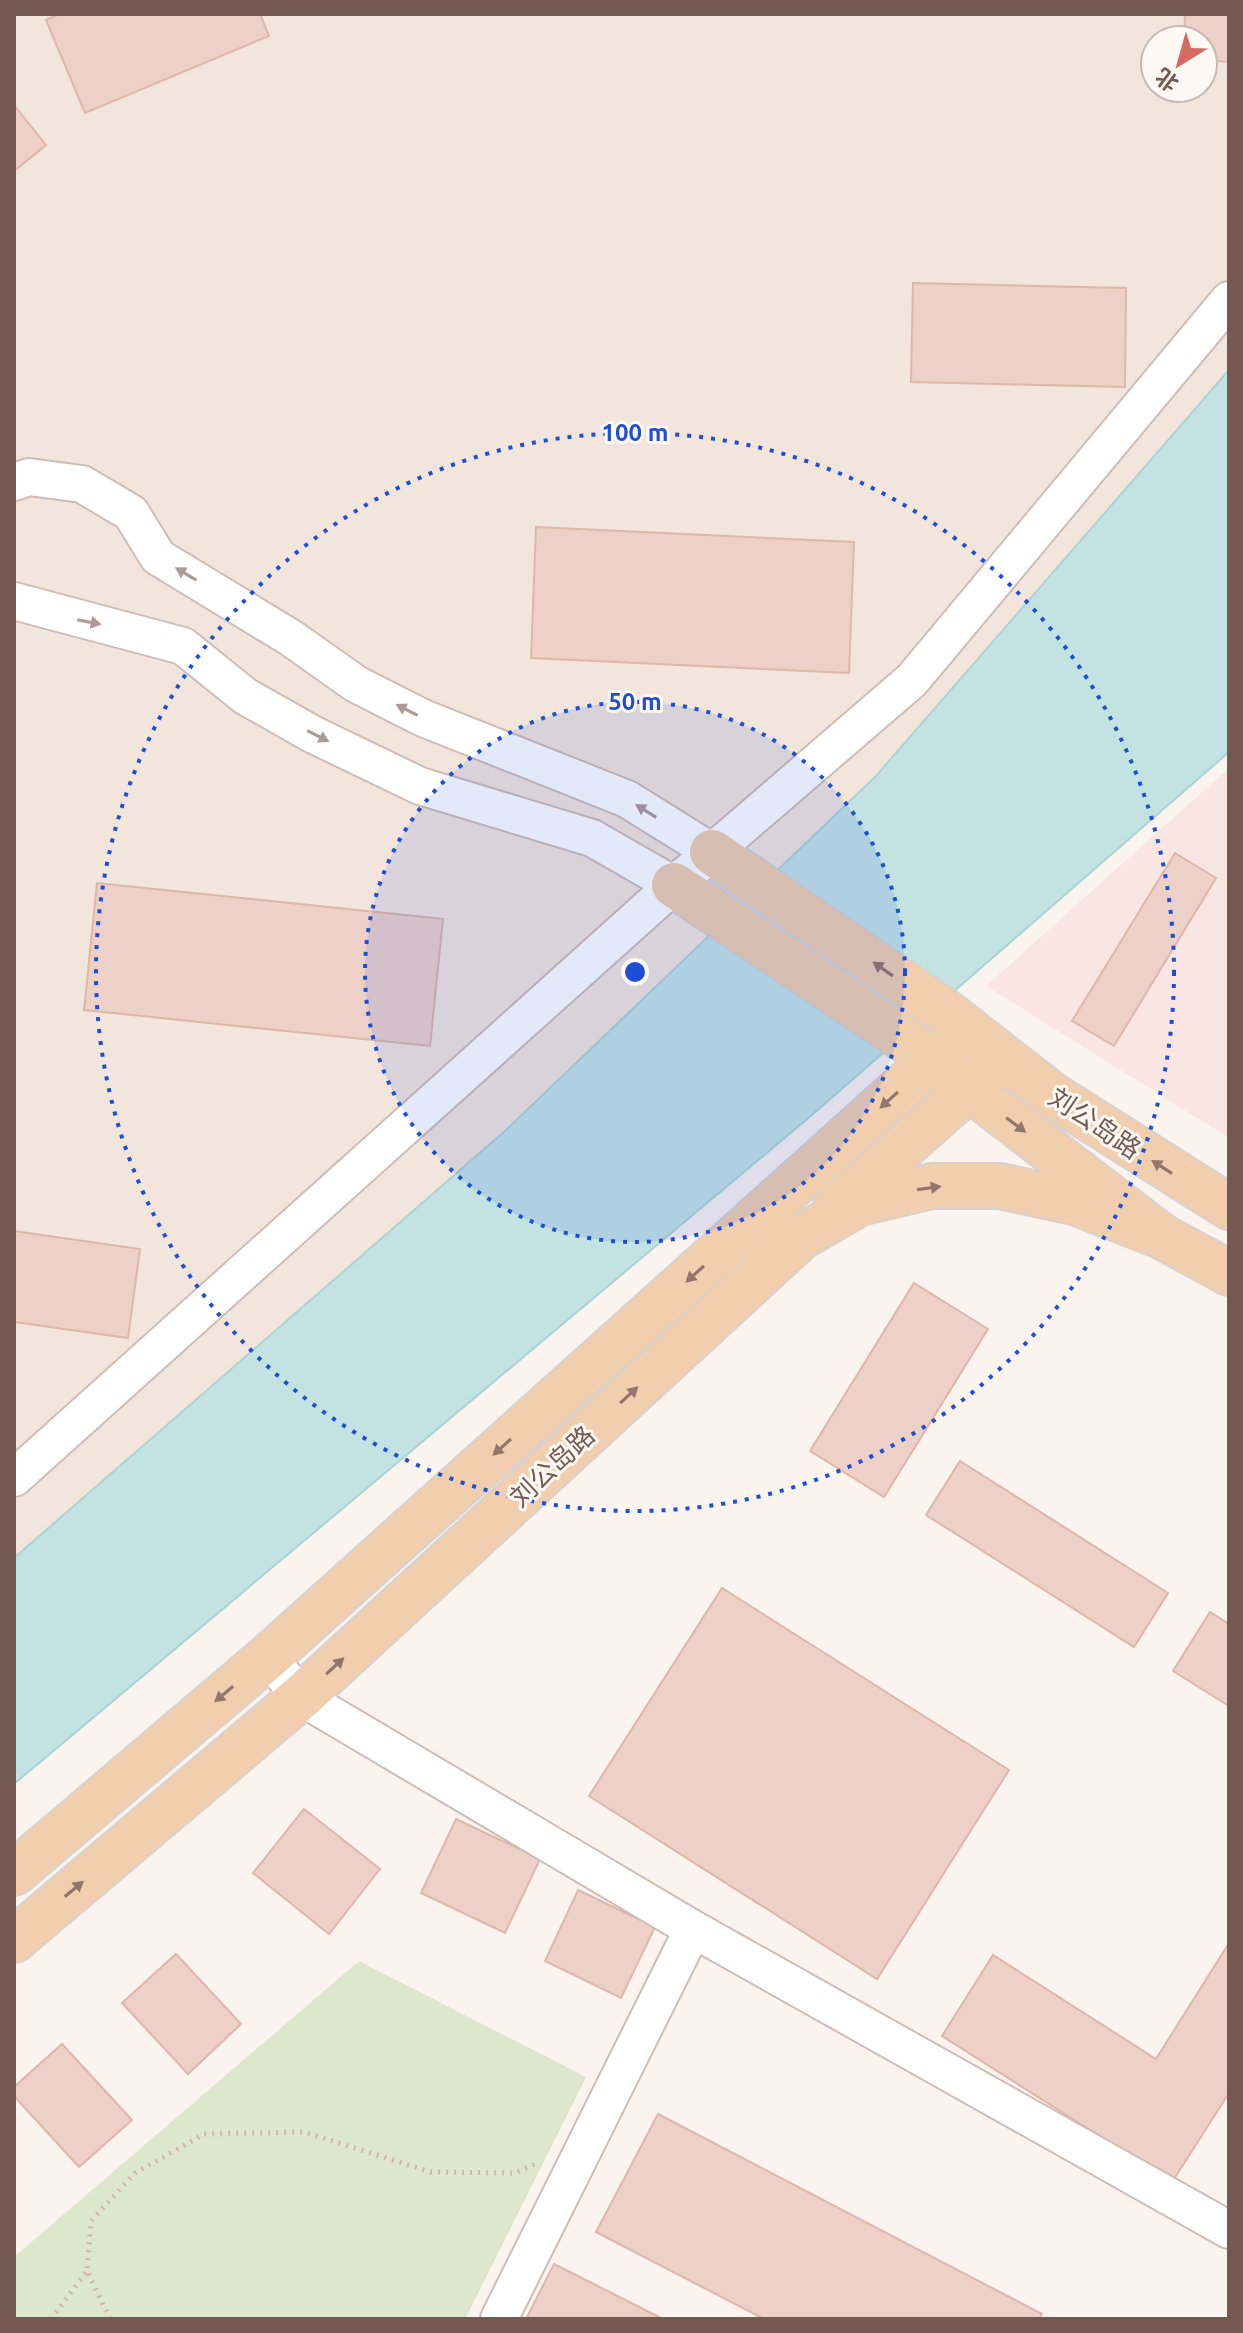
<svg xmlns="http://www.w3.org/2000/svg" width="1243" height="2333" viewBox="0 0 1243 2333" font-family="Ubuntu,'Noto Sans SC',sans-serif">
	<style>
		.residential { fill: #f2e5dc; fill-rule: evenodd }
		.commercial { fill: #f9e6e3 }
		.green { fill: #dce7cc }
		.water { fill: #c3e3e2; stroke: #abd3d3; stroke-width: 2 }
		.building { fill: #edd1c8; stroke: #deb6aa; stroke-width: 2 }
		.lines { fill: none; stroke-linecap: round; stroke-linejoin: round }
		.minor-casing { stroke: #cebdb6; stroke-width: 40 }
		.major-casing { stroke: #d8d1cf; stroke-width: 48 }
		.path { stroke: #d2b4ab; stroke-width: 5; stroke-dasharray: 2 6; stroke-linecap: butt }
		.minor { stroke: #fff; stroke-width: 36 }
		.major { stroke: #f0ceae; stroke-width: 44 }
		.oneway { fill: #ac9b97 }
		.oneway2 { fill: #937669 }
		.ring { fill: none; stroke: #1d4ed8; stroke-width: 4; stroke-dasharray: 4 8 }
		.labels { text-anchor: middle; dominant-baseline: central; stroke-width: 6; stroke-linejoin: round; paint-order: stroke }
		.street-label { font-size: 26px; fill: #745952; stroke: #fdf8f3 }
		.centre { fill: #1d4ed8; stroke: #fdf8f3; stroke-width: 4 }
		.ring-label { font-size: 24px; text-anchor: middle; font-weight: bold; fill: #1d4ed8; stroke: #fdf8f3; stroke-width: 6; stroke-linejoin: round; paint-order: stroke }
	</style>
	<rect width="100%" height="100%" fill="#fbf3ed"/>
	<path class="residential" d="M14 14H1229V370L876 776 505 1131 14 1558ZM1155 40H1203V88H1155Z"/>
	<path class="commercial" d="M1229 768V1138L986 986Z"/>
	<path class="green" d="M359 1961 586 2077 465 2319H14V2257Z"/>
	<path class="water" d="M1229 370V752L806 1120 14 1784V1558L505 1131 876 776Z"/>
	<g class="building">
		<path d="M60 14H260L269 36 85 113 46 20Z"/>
		<path d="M1185 14H1229V62L1203 60V40H1184Z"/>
		<path d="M14 105 46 145 14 171Z"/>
		<path d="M913 283 1126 288 1125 387 911 382Z"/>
		<path d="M536 527 854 542 849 673 531 658Z"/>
		<path d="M1175 853 1216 878 1114 1046 1072 1021Z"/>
		<path d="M97 883 443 919 430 1046 84 1010Z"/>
		<path d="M14 1231 140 1249 128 1338 14 1322Z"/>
		<path d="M914 1283 988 1329 884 1497 810 1451Z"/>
		<path d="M960 1461 1168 1593 1134 1647 926 1515Z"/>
		<path d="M722 1588 1009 1770 877 1979 589 1796Z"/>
		<path d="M1210 1612 1229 1624V1706L1173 1671Z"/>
		<path d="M304 1809 380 1869 329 1934 253 1873Z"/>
		<path d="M456 1819 540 1859 505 1933 421 1893Z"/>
		<path d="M578 1890 655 1927 621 1998 545 1961Z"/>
		<path d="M1229 1943V2093L1172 2182 942 2036 993 1955 1156 2059Z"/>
		<path d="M176 1954 241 2024 188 2074 122 2003Z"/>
		<path d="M62 2044 132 2120 79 2167 14 2096V2087Z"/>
		<path d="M658 2114 1042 2314 1039 2319H764L596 2232Z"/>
		<path d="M554 2264 663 2319H526Z"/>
	</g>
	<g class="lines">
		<defs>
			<g id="minor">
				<path d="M14 482 29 477 82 484 131 513 158 557 291 638 356 684 423 718 627 799 712 852"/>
				<path d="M14 601 183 646 245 696 312 734 420 786 592 838 674 885"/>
				<path d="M14 1478 674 885 912 680 1229 300"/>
				<path d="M268 1657 301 1697 693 1929 1229 2230"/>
				<path d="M499 2319 693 1929"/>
			</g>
			<g id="major">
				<path d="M712 852 947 1013 1052 1095 1229 1207"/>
				<path d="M674 885 910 1043 1161 1236 1229 1273"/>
				<path d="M836 1207 991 1069"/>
				<path d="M14 1873 268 1657 967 1029"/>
				<path d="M14 1940 301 1697 801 1237 860 1203 932 1186H1000L1074 1202 1161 1236"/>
			</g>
		</defs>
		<use href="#minor" class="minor-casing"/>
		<use href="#major" class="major-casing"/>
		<g class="path">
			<path d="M51 2319 87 2271"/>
			<path d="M110 2319 87 2271 91 2221 135 2173 204 2134 304 2132 431 2172 515 2173 535 2164"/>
		</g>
		<use href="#minor" class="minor"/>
		<use href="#major" class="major"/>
	</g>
	<defs><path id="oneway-solid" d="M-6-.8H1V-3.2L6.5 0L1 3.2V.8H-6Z" transform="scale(2)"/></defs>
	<g class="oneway">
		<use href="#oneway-solid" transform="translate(186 574) rotate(-149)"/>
		<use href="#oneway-solid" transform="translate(89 622) rotate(11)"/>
		<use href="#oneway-solid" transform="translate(407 710) rotate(-153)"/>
		<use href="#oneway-solid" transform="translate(318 736) rotate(27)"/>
		<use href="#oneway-solid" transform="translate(646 811) rotate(-148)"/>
	</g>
	<g class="oneway2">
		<use href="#oneway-solid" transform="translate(883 969) rotate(-145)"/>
		<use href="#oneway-solid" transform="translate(889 1100) rotate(138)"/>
		<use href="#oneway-solid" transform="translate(1016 1125) rotate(37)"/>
		<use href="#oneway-solid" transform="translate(1162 1167) rotate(-147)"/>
		<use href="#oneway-solid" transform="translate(929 1188) rotate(-8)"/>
		<use href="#oneway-solid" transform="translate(695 1274) rotate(138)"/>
		<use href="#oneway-solid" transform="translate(629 1395) rotate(-43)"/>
		<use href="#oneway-solid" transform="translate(502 1447) rotate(138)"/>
		<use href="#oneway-solid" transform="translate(335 1666) rotate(-43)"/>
		<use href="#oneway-solid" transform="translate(224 1694) rotate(140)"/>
		<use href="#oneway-solid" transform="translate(74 1889) rotate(-40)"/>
	</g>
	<circle cx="635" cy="972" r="270" fill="#1d4ed8" fill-opacity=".12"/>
	<g class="ring">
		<circle cx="635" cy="972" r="270"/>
		<circle cx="635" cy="972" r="539"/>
	</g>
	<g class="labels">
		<g class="street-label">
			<text transform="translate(1095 1123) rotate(34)">刘公岛路</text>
			<text transform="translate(552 1466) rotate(-43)">刘公岛路</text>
		</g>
	</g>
	<circle cx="635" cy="972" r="12" class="centre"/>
	<g class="ring-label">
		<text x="635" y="441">100 m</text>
		<text x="635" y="710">50 m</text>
	</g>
	<rect width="1243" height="2333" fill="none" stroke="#745952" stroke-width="32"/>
	<g transform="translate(1179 64) rotate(217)"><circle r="38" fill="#fdf8f3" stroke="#c6b8b3" stroke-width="2"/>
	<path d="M0-6L14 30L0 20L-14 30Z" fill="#d56a62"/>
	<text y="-12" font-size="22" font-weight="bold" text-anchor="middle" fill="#745952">北</text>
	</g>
</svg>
